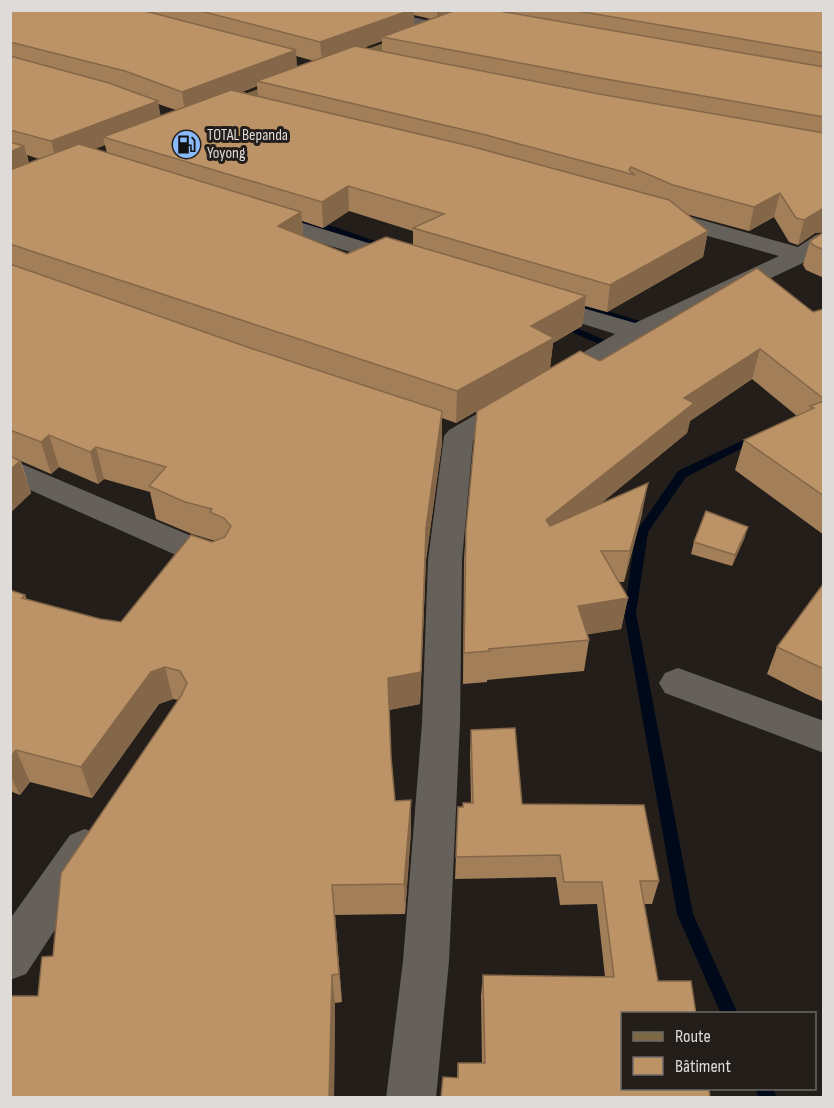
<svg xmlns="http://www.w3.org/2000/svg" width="834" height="1108" viewBox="0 0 834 1108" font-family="'Sofia Sans Condensed',sans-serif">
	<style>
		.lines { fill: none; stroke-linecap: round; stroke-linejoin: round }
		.stream { fill: #000919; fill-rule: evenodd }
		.street { fill: #65605a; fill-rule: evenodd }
		.secondary { fill: #7c6845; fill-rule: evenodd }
		.wall { fill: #a27e59; fill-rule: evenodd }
		.shaded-wall { fill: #846748 }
		.building { fill: #bc9367; stroke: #846748; stroke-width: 1.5 }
		.labels { text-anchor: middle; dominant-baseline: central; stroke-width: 6; stroke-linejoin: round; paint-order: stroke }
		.far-poi-label { font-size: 16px; fill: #dedbd8; stroke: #231e1a; text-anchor: start }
	</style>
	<rect width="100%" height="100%" fill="#231e1a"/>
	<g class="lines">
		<g class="stream">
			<path d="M284 216 332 226 393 247 386 249 326 230 284 220Z"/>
			<path d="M569 299 649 324 651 326 649 328H643L566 304 564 302Z"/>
			<path d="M563 322 614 344 616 346 611 349 608 348 560 327V323Z"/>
			<path d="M756 434 760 435 761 437 760 439 686 477 648 532 636 613 693 914 738 1014H721L677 914 624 613 636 532 678 471Z"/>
			<path d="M755 1088H773L777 1098H759Z"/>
		</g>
		<g class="street">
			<path d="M354 10H384L445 25 447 28 439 33 355 13Z"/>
			<path d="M659 208 798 247 816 235 824 233V251L809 260 646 337 473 440 462 560 460 723 449 961 436 1098H386L403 961 422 723 428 560 444 436 449 430 615 334 532 308 529 303 532 298 541 296 635 323 779 256 651 220 648 215 651 210Z"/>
			<path d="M260 210 411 256 415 261 411 266 403 268 252 222 249 217 252 212Z"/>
			<path d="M10 459 229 552 234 560 229 568 217 572 205 568 10 481Z"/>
			<path d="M678 668 824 721V753L665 693 659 683 665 673Z"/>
			<path d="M85 829 100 835 106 848 100 861 26 974 10 980V919L70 835Z"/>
		</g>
		<path class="secondary" d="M474 10H497L496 13 220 116H206L204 112 206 108Z"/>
	</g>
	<g class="wall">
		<path d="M10 10H824V232L815 233 798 245 789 242 774 217 749 231 686 214 708 231 703 257 607 312 585 306 582 326 553 343 550 368 600 361 824 309V535L735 470 744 440 797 416 752 379 690 421 687 433 600 504 642 514 624 582H619L628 598 621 629 587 634 589 640 584 671 487 680V682L463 684 464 560 466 529 542 373 456 423 442 418V443L426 560 420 704 389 710 391 758 395 801 411 800V831L405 914 335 915 342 1002 335 1003 334 1098H10L38 996 53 956 178 700 173 699 159 704 92 798 30 782 20 795 10 791V590L25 595 27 600 100 619 121 622 212 542 215 541 192 534 156 519 150 492 104 479 98 484 59 467 51 474 21 461 31 493 10 513ZM414 15 431 19 414 25ZM382 41V51L363 48ZM296 56 314 61 297 67ZM257 86 258 96 242 92ZM158 104 176 110 160 116ZM105 145 107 153 95 149ZM27 155 39 159 29 163ZM349 211 413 231V245L347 254 303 236 302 221 323 228Z"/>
		<path d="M824 232V278L806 270 803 265 810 241Z"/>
		<path d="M748 527 744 539 732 566 691 554 694 542Z"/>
		<path d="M824 583V702L804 693 767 674 777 647Z"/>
		<path d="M471 730 522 804 659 881 652 904H644L658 981 457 1078 458 1063H482L481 996 483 975 605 977 597 904 560 905 556 877 455 879 458 807H463L471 803 470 754Z"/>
	</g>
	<g class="shaded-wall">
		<path d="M411 10H414V29L382 37V41L322 62 320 42Z"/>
		<path d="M437 10H466L437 21Z"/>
		<path d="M296 50 297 71 257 81V86L185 114 182 92Z"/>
		<path d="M158 101 162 123 103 137 105 145 57 164 51 141Z"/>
		<path d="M24 146 31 173 10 182V152Z"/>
		<path d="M348 186 349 211 323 228 322 202Z"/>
		<path d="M780 193 774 217 749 231 754 207Z"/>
		<path d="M824 208V232L815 233 798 245 804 220Z"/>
		<path d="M301 212 303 240 278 226Z"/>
		<path d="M708 231 703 257 607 312 610 285Z"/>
		<path d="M586 296 582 326 553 343 550 368 456 423 457 391 531 326Z"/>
		<path d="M760 349 752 379 690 421 687 433 543 551 546 520 684 398Z"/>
		<path d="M442 411V443L426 560 420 704 389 710 388 678 426 528Z"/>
		<path d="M49 435 59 467 51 474 41 442Z"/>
		<path d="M96 447 104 479 98 484 90 452Z"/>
		<path d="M20 461 31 493 10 513V470Z"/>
		<path d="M648 483 642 514 624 582 630 551Z"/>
		<path d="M748 527 744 539 732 566 735 555Z"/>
		<path d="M628 598 621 629 573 637 578 606Z"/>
		<path d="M165 667 173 699 159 704 92 798 81 767 151 672Z"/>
		<path d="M16 750 30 782 20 795 10 775V757Z"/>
		<path d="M411 800V831L405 914 404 884Z"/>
		<path d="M332 885 335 915 342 1002 339 974Z"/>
		<path d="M332 975 335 1003 334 1098H329Z"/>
	</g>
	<g class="building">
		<path d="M10 10H141L296 50 182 92 125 71 10 42Z"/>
		<path d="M197 10H411L320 42Z"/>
		<path d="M456 10H493L824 67V117L600 78 382 37Z"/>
		<path d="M572 10 824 11V53Z"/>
		<path d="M355 46 599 94 824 133V208L804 220 796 218 780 193 754 207 673 185 631 167 629 170 635 175 486 135 257 81Z"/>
		<path d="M10 56 109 83 158 101 51 141 10 130Z"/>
		<path d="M231 90 470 146 669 200 708 231 610 285 413 228 444 214 348 186 322 202 103 137Z"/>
		<path d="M10 142 24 146 10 152Z"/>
		<path d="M79 144 301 212 278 226 347 254 386 237 586 296 531 326 554 338 457 391 10 244V170Z"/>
		<path d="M824 232V250L813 245 810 241Z"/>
		<path d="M10 264 253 349 442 411 426 528 421 672 388 678 391 757 395 801 411 800 404 884 332 885 339 974 332 975 329 1098H10V996H38L42 957 53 956 61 873 181 696 187 683 180 671 165 667 151 672 81 767 16 750 10 757V590L25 595 22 598 100 619 121 622 191 535 212 542 225 537 231 526 224 518 210 512 212 509 185 502 149 486 166 467 96 447 90 452 49 435 41 442 10 430Z"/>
		<path d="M757 268 813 312 824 309V399L760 349 684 398 694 403 546 520 550 526 648 483 630 551H601L628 598 578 606 589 640 489 649 490 651 464 653 466 529 477 411 580 351 600 361Z"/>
		<path d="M824 401V496L744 440 814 408 810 406Z"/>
		<path d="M10 456 20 461 10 470Z"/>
		<path d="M706 511 748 527 735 555 694 542Z"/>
		<path d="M824 583V669L777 647Z"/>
		<path d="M515 728 522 804 644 805 659 881H640L658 981H691L696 1014H622V1089H709L710 1098H441L443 1077 458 1078V1063H485L483 975 614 977 602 882H564L560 855 456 857 458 807H463V803H473L471 730Z"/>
	</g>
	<defs>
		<symbol id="fuel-disc" viewBox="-11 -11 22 22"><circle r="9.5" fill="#8abafc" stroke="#231e1a"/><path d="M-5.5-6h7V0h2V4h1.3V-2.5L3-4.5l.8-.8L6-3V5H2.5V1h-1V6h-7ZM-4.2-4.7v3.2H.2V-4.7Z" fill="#111"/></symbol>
	</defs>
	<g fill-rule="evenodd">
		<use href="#fuel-disc" x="170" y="128" width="33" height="33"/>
	</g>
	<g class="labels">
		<g class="far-poi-label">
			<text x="207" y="135">TOTAL Bepanda<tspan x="207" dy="18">Yoyong</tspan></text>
		</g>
	</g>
	<rect width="834" height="1108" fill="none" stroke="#dedbd8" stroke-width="24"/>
	<rect x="621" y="1012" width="195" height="78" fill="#231e1a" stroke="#6e6a66" stroke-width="1.5"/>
	<rect x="633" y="1032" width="30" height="9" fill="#7c6845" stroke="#6e6a66" stroke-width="1.5"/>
	<text x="675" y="1042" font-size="18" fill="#dedbd8">Route</text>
	<rect x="633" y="1057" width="30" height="18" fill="#bc9367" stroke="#6e6a66" stroke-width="1.5"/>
	<text x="675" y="1072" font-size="18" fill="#dedbd8">Bâtiment</text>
</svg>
